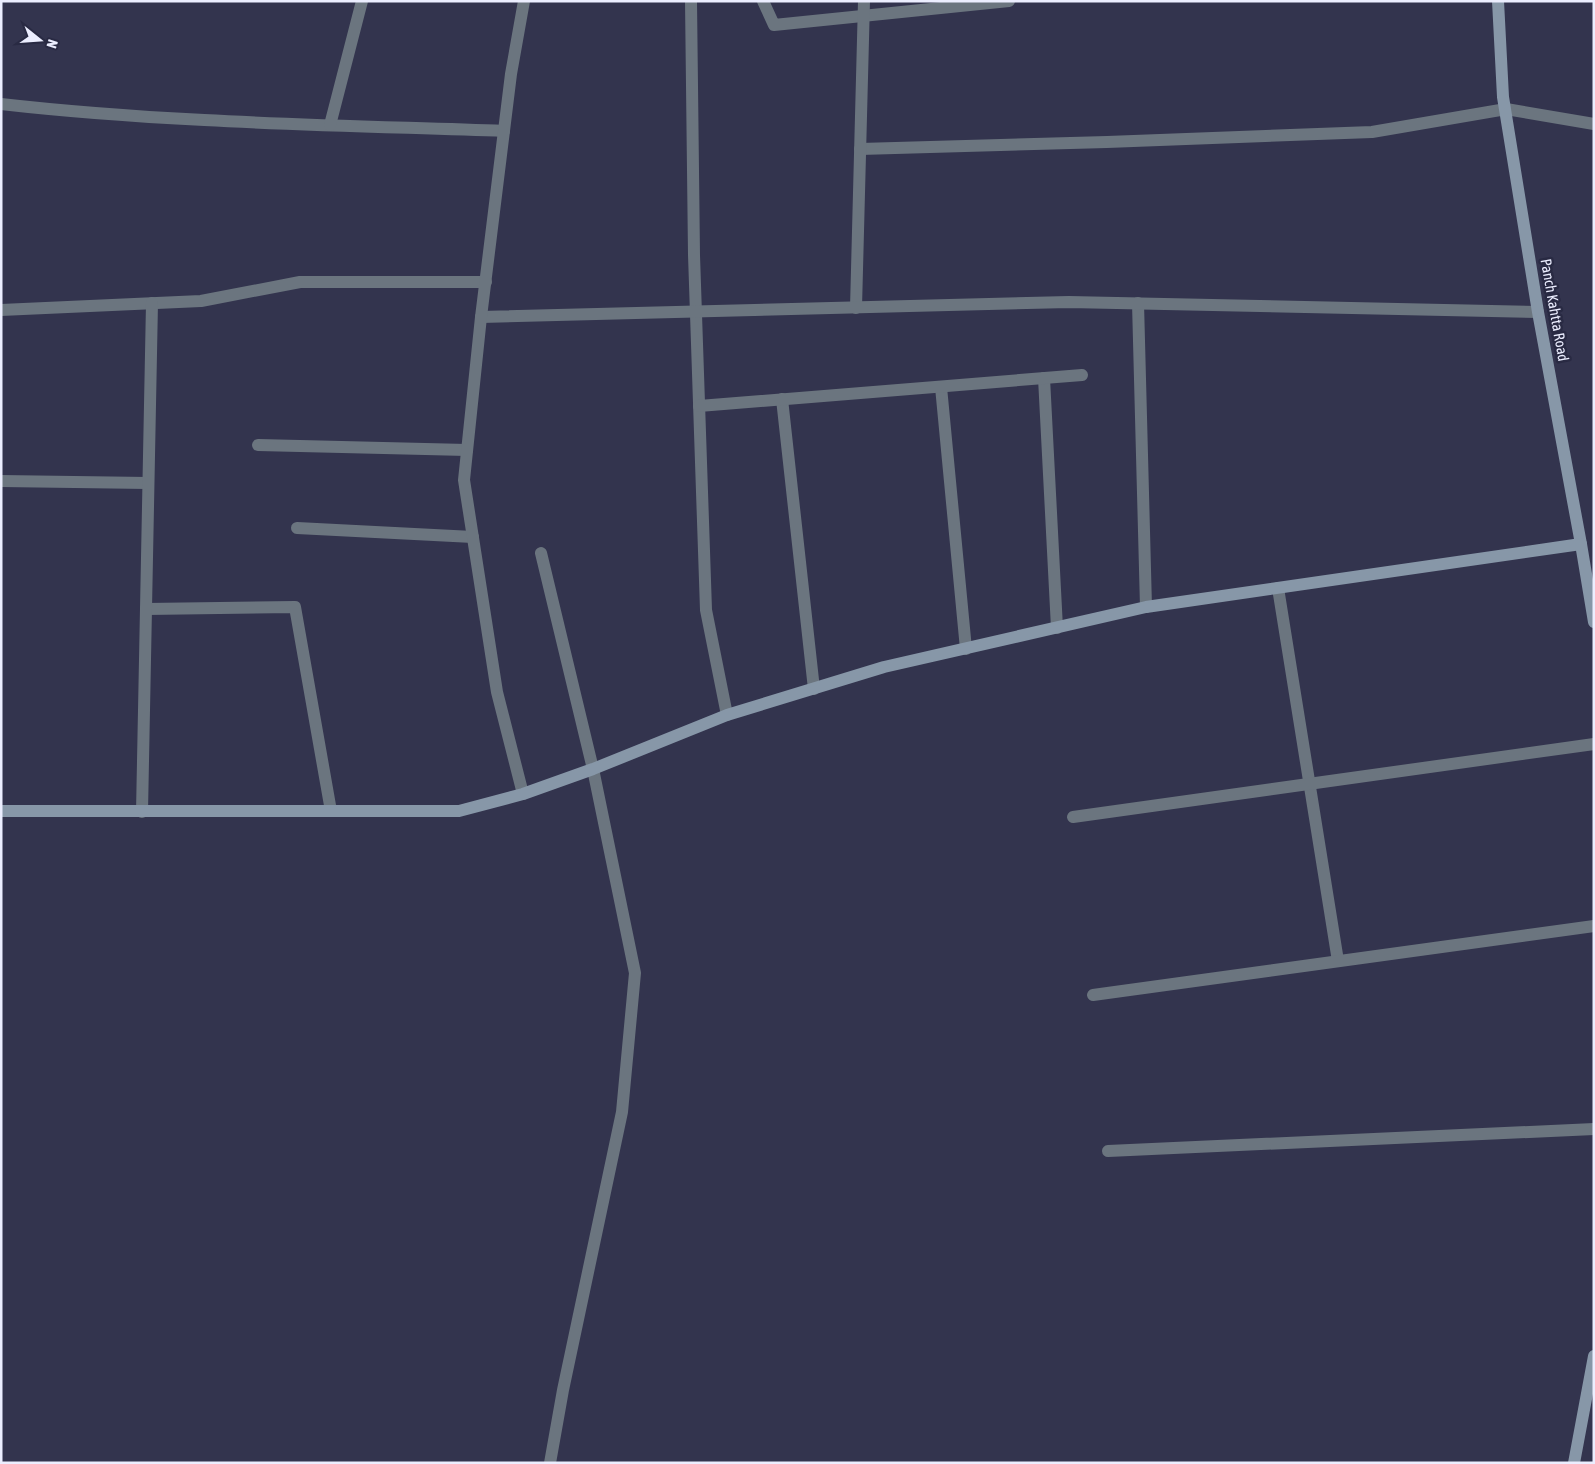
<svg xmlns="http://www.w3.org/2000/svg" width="1595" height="1464" viewBox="0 0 1595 1464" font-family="'Asap Condensed',sans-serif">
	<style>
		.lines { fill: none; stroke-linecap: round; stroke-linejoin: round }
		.street { stroke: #6b757f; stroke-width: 12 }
		.secondary { stroke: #8797a8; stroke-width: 12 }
		.labels { text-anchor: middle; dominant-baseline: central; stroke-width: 5; stroke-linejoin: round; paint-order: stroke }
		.street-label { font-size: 15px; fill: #eceeff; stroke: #292a43 }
	</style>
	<rect width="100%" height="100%" fill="#33344e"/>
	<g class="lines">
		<g class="street">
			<path d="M691 1 694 255 706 610 727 715"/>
			<path d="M763 1 774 25 1009 1"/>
			<path d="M1 104C168 123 336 125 504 131"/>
			<path d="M330 125 362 1"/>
			<path d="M860 149 1107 142 1372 132 1506 109 1594 124"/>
			<path d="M1138 303 1146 607"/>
			<path d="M856 308 864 1"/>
			<path d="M1 310 201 301 300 282H486"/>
			<path d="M481 317 1069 302 1538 312"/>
			<path d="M1044 378 1057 628"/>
			<path d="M941 387 966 649"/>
			<path d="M782 399 814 689"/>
			<path d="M699 406 1082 375"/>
			<path d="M258 445 467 450"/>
			<path d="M1 481 148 483"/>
			<path d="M297 528 473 537"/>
			<path d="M541 553 593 769 635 973 622 1112 563 1390 550 1463"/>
			<path d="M1278 588 1338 961"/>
			<path d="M146 609 295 607 331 811"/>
			<path d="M523 794 497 692 464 480 481 317 511 74 524 1"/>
			<path d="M142 812 152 303"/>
			<path d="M1073 817 1594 744"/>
			<path d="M1093 995 1594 926"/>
			<path d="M1108 1151 1594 1129"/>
		</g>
		<g class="secondary">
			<path d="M1498 1 1503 97 1538 312 1581 544 1594 622"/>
			<path d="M1 811H459L523 794 593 769 727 715 884 667 1146 607 1581 544"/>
			<path d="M1574 1463 1594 1356"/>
		</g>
	</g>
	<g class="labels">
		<g class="street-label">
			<text transform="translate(1555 310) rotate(80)">Panch Kahtta Road</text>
		</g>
	</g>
	<rect width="1595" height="1464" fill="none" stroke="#eceeff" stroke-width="5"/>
	<g transform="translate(40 40) rotate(107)" stroke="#292a43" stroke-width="4" paint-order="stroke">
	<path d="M0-4L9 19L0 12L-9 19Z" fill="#eceeff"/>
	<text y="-8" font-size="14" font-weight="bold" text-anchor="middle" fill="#eceeff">N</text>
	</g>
</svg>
